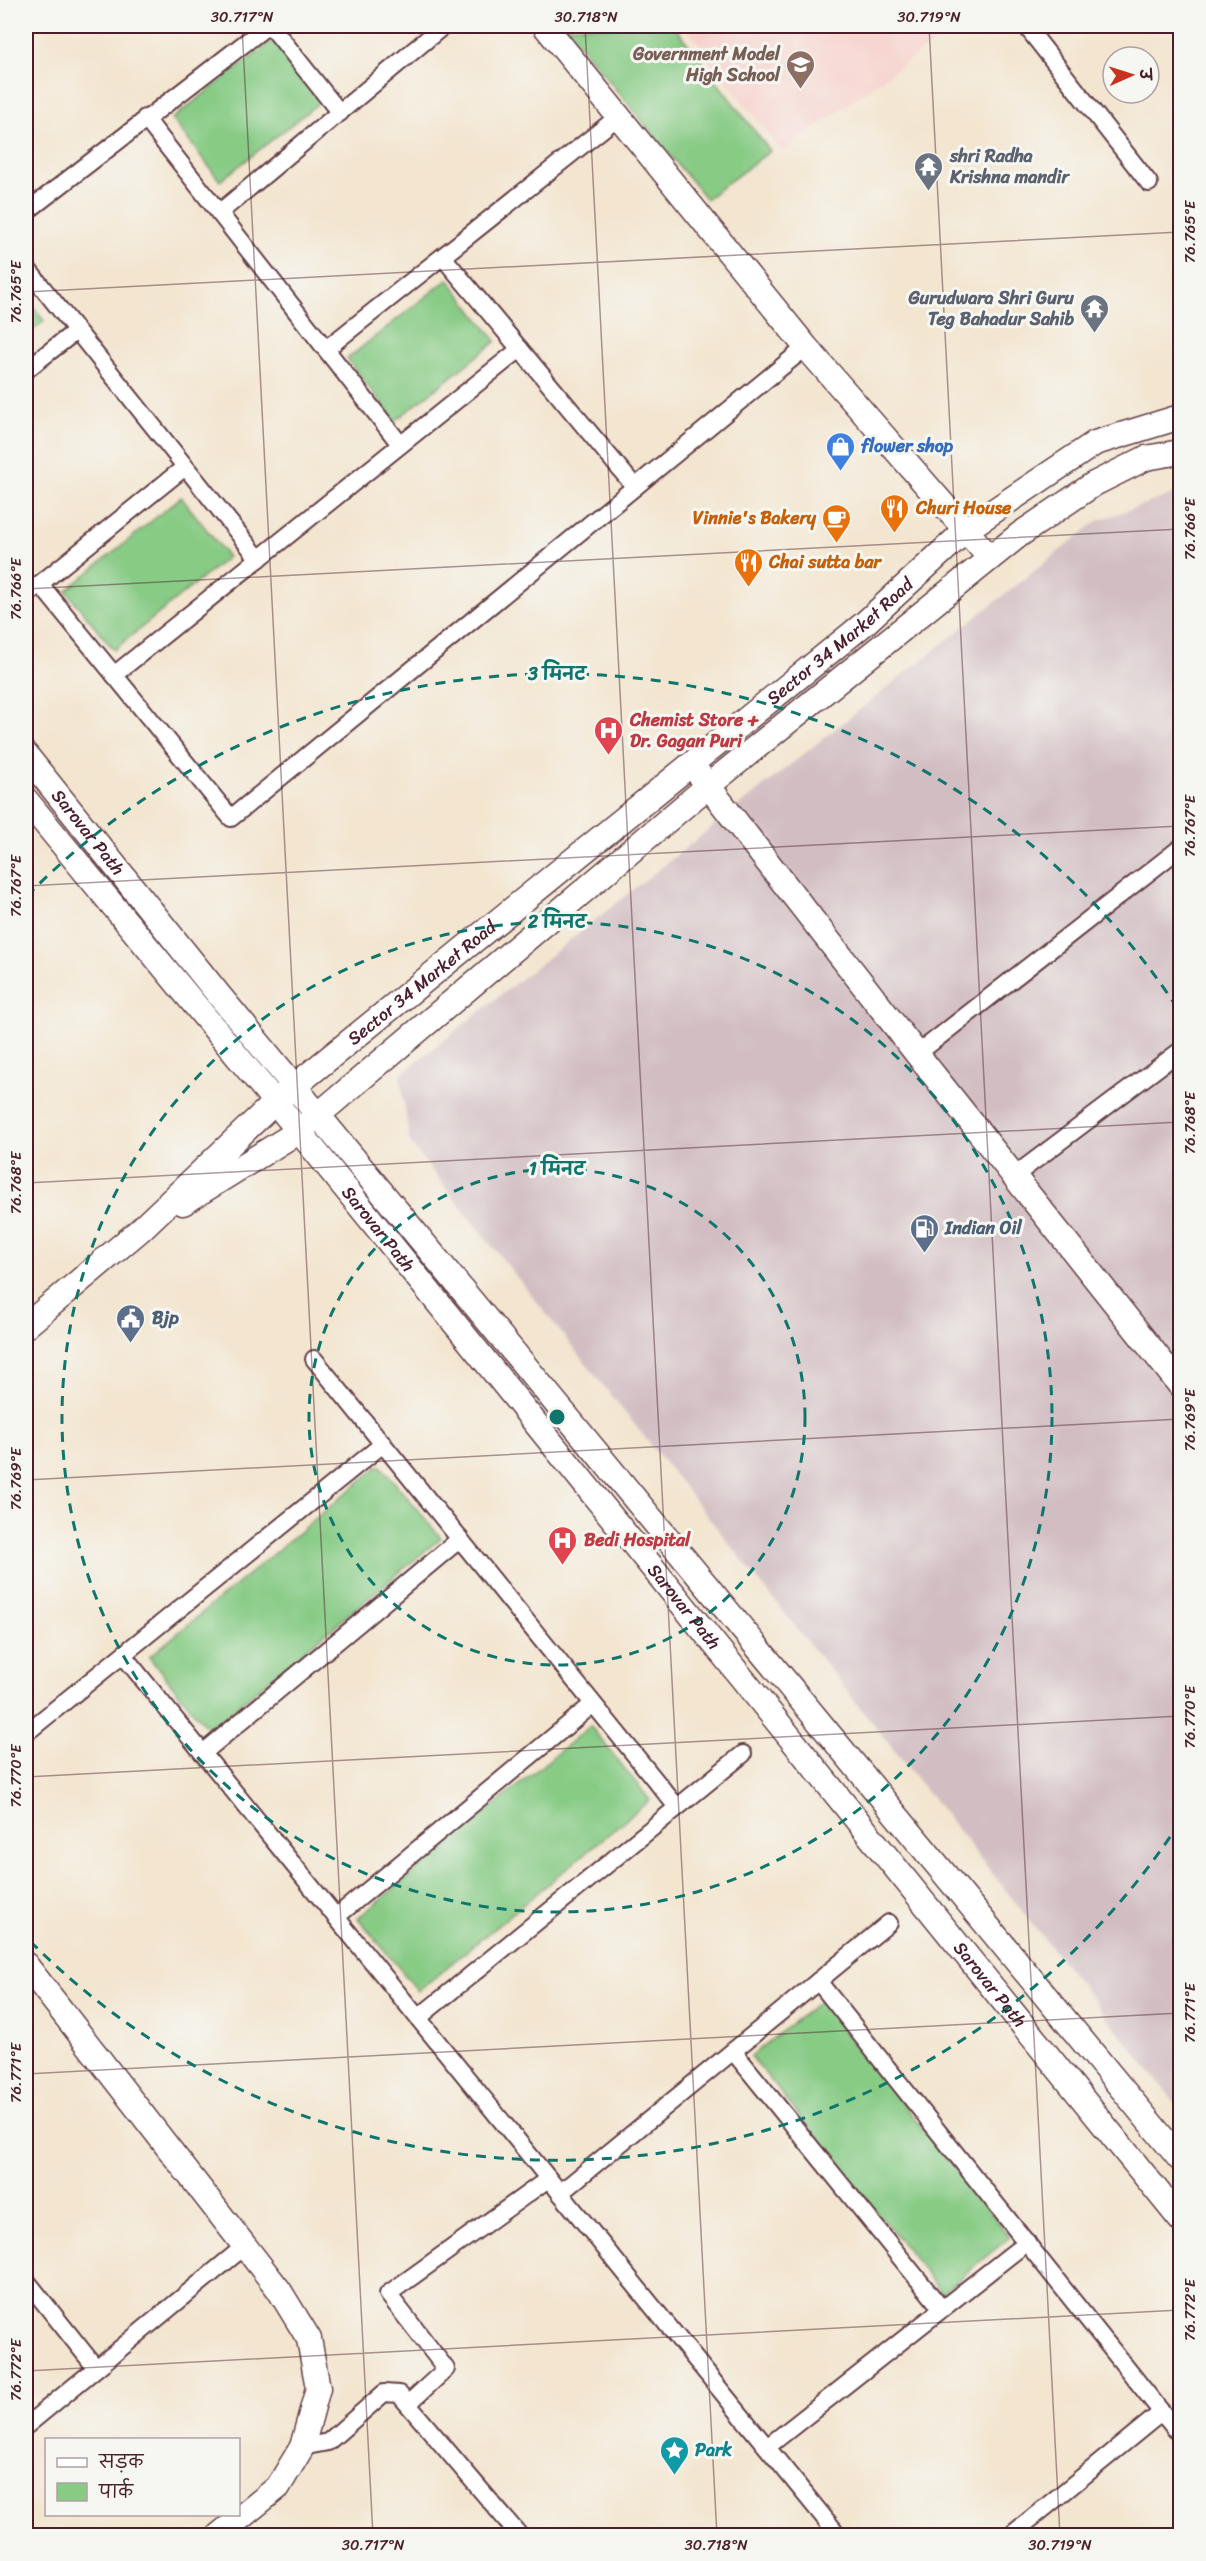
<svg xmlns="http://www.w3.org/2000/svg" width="1206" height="2561" viewBox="0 0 1206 2561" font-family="Sriracha,'Playpen Sans Deva',sans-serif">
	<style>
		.built { fill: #f7d0cb }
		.industrial { fill: #d2bec2 }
		.green { fill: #87cb85; stroke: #687558; stroke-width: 1.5 }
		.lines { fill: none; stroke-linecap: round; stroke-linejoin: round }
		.street-casing { stroke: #633d44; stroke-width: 20 }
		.secondary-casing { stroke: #633d44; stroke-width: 27 }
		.street { stroke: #fff; stroke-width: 16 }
		.secondary { stroke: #fff; stroke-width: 24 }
		.ticks { fill: none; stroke: #4a1f2b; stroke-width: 1.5; stroke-opacity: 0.45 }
		.ring { fill: none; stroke: #0f766e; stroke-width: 3; stroke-dasharray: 10 8 }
		.labels { text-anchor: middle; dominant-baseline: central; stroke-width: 6; stroke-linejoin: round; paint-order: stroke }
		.education-label { font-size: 18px; font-weight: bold; fill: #785e54; stroke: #f6f6f2; text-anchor: end }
		.worship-label { font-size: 18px; font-weight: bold; fill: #5b616d; stroke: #f6f6f2; text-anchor: start }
		.shop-label { font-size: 18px; font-weight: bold; fill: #366cbe; stroke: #f6f6f2; text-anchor: start }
		.food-label { font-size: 18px; font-weight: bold; fill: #c56008; stroke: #f6f6f2; text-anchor: start }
		.street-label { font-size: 18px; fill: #4a1f2b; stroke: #f6f6f2 }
		.health-label { font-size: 18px; font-weight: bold; fill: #be3a42; stroke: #f6f6f2; text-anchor: start }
		.service-label { font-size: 18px; font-weight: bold; fill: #4e5e75; stroke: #f6f6f2; text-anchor: start }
		.culture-label { font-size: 18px; font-weight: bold; fill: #0d838f; stroke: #f6f6f2; text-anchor: start }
		.centre { fill: #0f766e; stroke: #f6f6f2; stroke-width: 3 }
		.ring-label { font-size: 18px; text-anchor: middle; font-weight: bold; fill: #0f766e; stroke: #f6f6f2; stroke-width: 6; stroke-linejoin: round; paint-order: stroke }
		.neatline { fill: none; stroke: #4a1f2b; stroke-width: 2 }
		.ticks-label { font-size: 15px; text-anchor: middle; fill: #4a1f2b }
	</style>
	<rect width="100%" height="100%" fill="#f6f6f2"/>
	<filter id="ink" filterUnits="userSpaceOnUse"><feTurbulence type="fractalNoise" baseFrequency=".0167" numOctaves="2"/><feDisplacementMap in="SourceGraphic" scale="12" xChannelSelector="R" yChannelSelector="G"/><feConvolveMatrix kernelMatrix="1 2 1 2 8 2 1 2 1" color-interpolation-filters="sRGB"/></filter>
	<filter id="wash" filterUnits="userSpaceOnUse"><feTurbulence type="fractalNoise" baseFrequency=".008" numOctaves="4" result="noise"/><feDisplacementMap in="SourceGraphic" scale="24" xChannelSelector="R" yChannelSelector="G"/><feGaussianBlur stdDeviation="1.35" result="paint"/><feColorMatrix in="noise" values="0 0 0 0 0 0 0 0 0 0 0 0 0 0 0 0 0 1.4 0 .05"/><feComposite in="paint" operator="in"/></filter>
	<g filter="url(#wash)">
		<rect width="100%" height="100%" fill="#f3e5cf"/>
		<path class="built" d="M685 26H956L782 152Z"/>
		<path class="industrial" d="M1180 492V2109L410 1143 400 1075 1097 521Z"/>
		<g class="green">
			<path d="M564 26H674L770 151 706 199Z"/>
			<path d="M273 40 321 101 220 181 172 119Z"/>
			<path d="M448 279 496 341 395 421 347 359Z"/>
			<path d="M26 297 44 321 26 336Z"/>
			<path d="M181 497 228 557 114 650 66 591Z"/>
			<path d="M380 1465 441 1538 209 1730 149 1657Z"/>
			<path d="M590 1726 650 1800 418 1991 358 1918Z"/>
			<path d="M820 2001 1010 2237 942 2293 751 2056Z"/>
		</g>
	</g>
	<g filter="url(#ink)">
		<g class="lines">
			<defs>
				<g id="street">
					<path d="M271 26 340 113"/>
					<path d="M1026 26 1149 183"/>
					<path d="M145 118 400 444"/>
					<path d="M26 212 267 26"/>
					<path d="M219 213 443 26"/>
					<path d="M443 257 635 487"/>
					<path d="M26 267 259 559"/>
					<path d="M326 349 619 116"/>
					<path d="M26 370 76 331"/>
					<path d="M40 584 231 818 806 347"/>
					<path d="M26 595 185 467"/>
					<path d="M114 675 520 349"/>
					<path d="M917 1054 1180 848"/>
					<path d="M1014 1176 1180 1051"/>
					<path d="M314 1359 677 1807"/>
					<path d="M123 1655 839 2536"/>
					<path d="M26 1733 383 1444"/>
					<path d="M203 1753 460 1539"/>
					<path d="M336 1917 593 1704"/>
					<path d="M818 1981 1180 2435"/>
					<path d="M418 2018 743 1754"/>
					<path d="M733 2051 942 2309"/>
					<path d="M560 2193 889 1923"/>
					<path d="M26 2280 96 2368"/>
					<path d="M408 2404 446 2369 388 2294 548 2179"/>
					<path d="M26 2426 245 2246"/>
					<path d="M302 2447 328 2442 384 2393 399 2394 520 2536"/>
					<path d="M767 2447 1027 2242"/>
					<path d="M1010 2536 1162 2412"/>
				</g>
				<g id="secondary">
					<path d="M545 26 806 347 990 558"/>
					<path id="s1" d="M26 755 218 994 1180 2159"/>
					<path d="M699 774 917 1054 1180 1385"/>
					<path id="s2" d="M26 800 299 1131 1180 2219"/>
					<path d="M183 1203 299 1131 708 786 1019 535 1094 484 1146 458 1180 452"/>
					<path id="s3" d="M26 1326 140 1230 275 1102 865 623 967 529 1095 443 1180 417"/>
					<path d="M26 1965 279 2290 309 2339 318 2388 302 2447 278 2487 218 2536"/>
				</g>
			</defs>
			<use href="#street" class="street-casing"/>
			<use href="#secondary" class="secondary-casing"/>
			<use href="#street" class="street"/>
			<use href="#secondary" class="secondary"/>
		</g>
	</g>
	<path class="ticks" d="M242 26 373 2536M585 26 717 2536M929 26 1060 2536M26 292 1180 232M26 589 1180 529M26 886 1180 826M26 1183 1180 1122M26 1480 1180 1419M26 1777 1180 1716M26 2074 1180 2013M26 2371 1180 2310M26 2457 30 2536"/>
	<g class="ring">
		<circle cx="557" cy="1417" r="248"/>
		<circle cx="557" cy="1417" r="495"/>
		<path d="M1180 1822A743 743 0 0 1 27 1938M27 896A743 743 0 0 1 1180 1012"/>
	</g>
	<defs>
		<symbol id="school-pin" viewBox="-11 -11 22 30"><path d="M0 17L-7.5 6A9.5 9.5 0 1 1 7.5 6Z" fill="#8d6e63" stroke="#f6f6f2"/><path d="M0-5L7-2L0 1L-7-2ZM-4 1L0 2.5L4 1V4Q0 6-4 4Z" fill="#fff"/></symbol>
		<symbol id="temple-pin" viewBox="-11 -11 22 30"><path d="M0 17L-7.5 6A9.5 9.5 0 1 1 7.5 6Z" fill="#6b7280" stroke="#f6f6f2"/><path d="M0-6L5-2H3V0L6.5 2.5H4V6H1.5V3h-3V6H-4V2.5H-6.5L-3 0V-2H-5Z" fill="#fff"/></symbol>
		<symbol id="shop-pin" viewBox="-11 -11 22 30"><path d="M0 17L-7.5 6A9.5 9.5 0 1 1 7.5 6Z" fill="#3f7fe0" stroke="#f6f6f2"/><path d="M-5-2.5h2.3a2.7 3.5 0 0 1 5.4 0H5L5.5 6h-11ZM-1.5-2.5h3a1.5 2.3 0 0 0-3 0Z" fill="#fff"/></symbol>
		<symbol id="restaurant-pin" viewBox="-11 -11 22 30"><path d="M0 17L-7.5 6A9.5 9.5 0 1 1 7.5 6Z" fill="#e8710a" stroke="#f6f6f2"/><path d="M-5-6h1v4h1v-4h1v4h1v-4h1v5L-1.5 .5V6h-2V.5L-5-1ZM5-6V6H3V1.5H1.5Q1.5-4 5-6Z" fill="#fff"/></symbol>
		<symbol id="cafe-pin" viewBox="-11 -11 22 30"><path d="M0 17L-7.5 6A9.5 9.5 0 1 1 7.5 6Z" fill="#e8710a" stroke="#f6f6f2"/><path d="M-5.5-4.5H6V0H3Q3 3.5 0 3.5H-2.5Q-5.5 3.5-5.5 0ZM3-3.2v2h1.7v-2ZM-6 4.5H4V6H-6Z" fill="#fff"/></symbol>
		<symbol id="hospital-pin" viewBox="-11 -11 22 30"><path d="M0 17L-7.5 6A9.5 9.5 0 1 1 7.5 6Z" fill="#e0444e" stroke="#f6f6f2"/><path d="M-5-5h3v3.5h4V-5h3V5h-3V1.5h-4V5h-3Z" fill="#fff"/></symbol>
		<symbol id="fuel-pin" viewBox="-11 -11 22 30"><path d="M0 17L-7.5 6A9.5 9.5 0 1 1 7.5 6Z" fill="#5c6f8a" stroke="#f6f6f2"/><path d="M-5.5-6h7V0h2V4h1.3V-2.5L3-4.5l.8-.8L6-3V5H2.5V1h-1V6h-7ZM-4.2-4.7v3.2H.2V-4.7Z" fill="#fff"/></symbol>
		<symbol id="civic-pin" viewBox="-11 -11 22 30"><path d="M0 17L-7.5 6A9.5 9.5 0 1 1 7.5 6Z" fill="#5c6f8a" stroke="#f6f6f2"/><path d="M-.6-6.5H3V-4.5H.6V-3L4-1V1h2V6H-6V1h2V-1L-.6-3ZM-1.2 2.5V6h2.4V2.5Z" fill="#fff"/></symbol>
		<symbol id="sight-pin" viewBox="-11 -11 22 30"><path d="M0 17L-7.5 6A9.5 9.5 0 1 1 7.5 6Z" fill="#0f9aa8" stroke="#f6f6f2"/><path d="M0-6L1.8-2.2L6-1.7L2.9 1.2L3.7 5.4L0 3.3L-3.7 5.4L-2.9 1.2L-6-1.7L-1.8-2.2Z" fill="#fff"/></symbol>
	</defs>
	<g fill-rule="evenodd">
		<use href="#school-pin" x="784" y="48" width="33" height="45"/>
		<use href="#temple-pin" x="912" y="150" width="33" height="45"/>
		<use href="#temple-pin" x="1078" y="292" width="33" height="45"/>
		<use href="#shop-pin" x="824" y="430" width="33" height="45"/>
		<use href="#restaurant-pin" x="878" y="492" width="33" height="45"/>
		<use href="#cafe-pin" x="820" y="502" width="33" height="45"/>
		<use href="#restaurant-pin" x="732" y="546" width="33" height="45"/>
		<use href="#hospital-pin" x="592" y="714" width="33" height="45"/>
		<use href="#fuel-pin" x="908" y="1212" width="33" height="45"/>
		<use href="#civic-pin" x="114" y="1302" width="33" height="45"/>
		<use href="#hospital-pin" x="546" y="1524" width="33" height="45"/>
		<use href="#sight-pin" x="658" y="2434" width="33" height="45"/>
	</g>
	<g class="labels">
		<g class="education-label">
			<text x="780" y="54">Government Model<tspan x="780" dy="21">High School</tspan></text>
		</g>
		<g class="worship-label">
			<text x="950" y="156">shri Radha<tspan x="950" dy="21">Krishna mandir</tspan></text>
			<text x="1074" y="298" text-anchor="end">Gurudwara Shri Guru<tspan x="1074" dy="21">Teg Bahadur Sahib</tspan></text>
		</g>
		<g class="shop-label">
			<text x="861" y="446">flower shop</text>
		</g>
		<g class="food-label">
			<text x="916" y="508">Churi House</text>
			<text x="816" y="518" text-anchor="end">Vinnie's Bakery</text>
			<text x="769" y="562">Chai sutta bar</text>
		</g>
		<g class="street-label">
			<text stroke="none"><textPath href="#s3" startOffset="1064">Sector 34 Market Road</textPath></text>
			<text stroke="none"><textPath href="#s1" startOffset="99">Sarovar Path</textPath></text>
			<text stroke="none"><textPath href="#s3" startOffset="524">Sector 34 Market Road</textPath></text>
			<text stroke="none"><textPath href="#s2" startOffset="555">Sarovar Path</textPath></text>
			<text stroke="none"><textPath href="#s2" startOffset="1041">Sarovar Path</textPath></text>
			<text stroke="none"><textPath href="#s2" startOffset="1527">Sarovar Path</textPath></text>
		</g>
		<g class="health-label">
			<text x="630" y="720">Chemist Store +<tspan x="630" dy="21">Dr. Gagan Puri</tspan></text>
			<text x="584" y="1540">Bedi Hospital</text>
		</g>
		<g class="service-label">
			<text x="945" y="1228">Indian Oil</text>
			<text x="152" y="1318">Bjp</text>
		</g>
		<g class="culture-label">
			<text x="695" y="2450">Park</text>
		</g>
	</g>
	<circle cx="557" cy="1417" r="9" class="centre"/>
	<g class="ring-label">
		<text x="557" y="680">3 मिनट</text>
		<text x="557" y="928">2 मिनट</text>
		<text x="557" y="1175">1 मिनट</text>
	</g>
	<rect width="1206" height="2561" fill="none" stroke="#f6f6f2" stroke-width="66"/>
	<rect x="45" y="2438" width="195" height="78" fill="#f6f6f2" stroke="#b1a0a2" stroke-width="1.5"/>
	<rect x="57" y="2458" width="30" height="9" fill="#ffffff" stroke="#b1a0a2" stroke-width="1.5"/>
	<text x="99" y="2468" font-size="18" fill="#4a1f2b">सड़क</text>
	<rect x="57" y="2483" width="30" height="18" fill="#87cb85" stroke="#b1a0a2" stroke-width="1.5"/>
	<text x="99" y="2498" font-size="18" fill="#4a1f2b">पार्क</text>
	<g transform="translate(1131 75) rotate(87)"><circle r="28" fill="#f6f6f2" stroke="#b1a0a2" stroke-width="1.5"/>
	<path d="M0-4.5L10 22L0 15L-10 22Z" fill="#c8321e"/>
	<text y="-9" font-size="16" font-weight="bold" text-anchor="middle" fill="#4a1f2b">उ</text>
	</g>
	<rect x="33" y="33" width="1140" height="2495" class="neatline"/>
	<g class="ticks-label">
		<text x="242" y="22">30.717°N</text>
		<text x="586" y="22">30.718°N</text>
		<text x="929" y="22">30.719°N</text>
		<text transform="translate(1190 232) rotate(-90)" y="5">76.765°E</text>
		<text transform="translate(16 292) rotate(-90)" y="5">76.765°E</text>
		<text transform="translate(1190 529) rotate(-90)" y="5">76.766°E</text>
		<text transform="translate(16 589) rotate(-90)" y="5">76.766°E</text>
		<text transform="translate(1190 826) rotate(-90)" y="5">76.767°E</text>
		<text transform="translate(16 886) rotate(-90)" y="5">76.767°E</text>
		<text transform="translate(1190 1123) rotate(-90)" y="5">76.768°E</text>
		<text transform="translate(16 1183) rotate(-90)" y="5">76.768°E</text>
		<text transform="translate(1190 1420) rotate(-90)" y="5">76.769°E</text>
		<text transform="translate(16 1479) rotate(-90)" y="5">76.769°E</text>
		<text transform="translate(1190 1717) rotate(-90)" y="5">76.770°E</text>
		<text transform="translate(16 1776) rotate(-90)" y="5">76.770°E</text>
		<text transform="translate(1190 2013) rotate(-90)" y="5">76.771°E</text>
		<text transform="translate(16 2073) rotate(-90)" y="5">76.771°E</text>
		<text transform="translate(1190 2310) rotate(-90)" y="5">76.772°E</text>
		<text transform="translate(16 2370) rotate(-90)" y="5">76.772°E</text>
		<text x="373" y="2550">30.717°N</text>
		<text x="716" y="2550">30.718°N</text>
		<text x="1060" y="2550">30.719°N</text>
	</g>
</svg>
